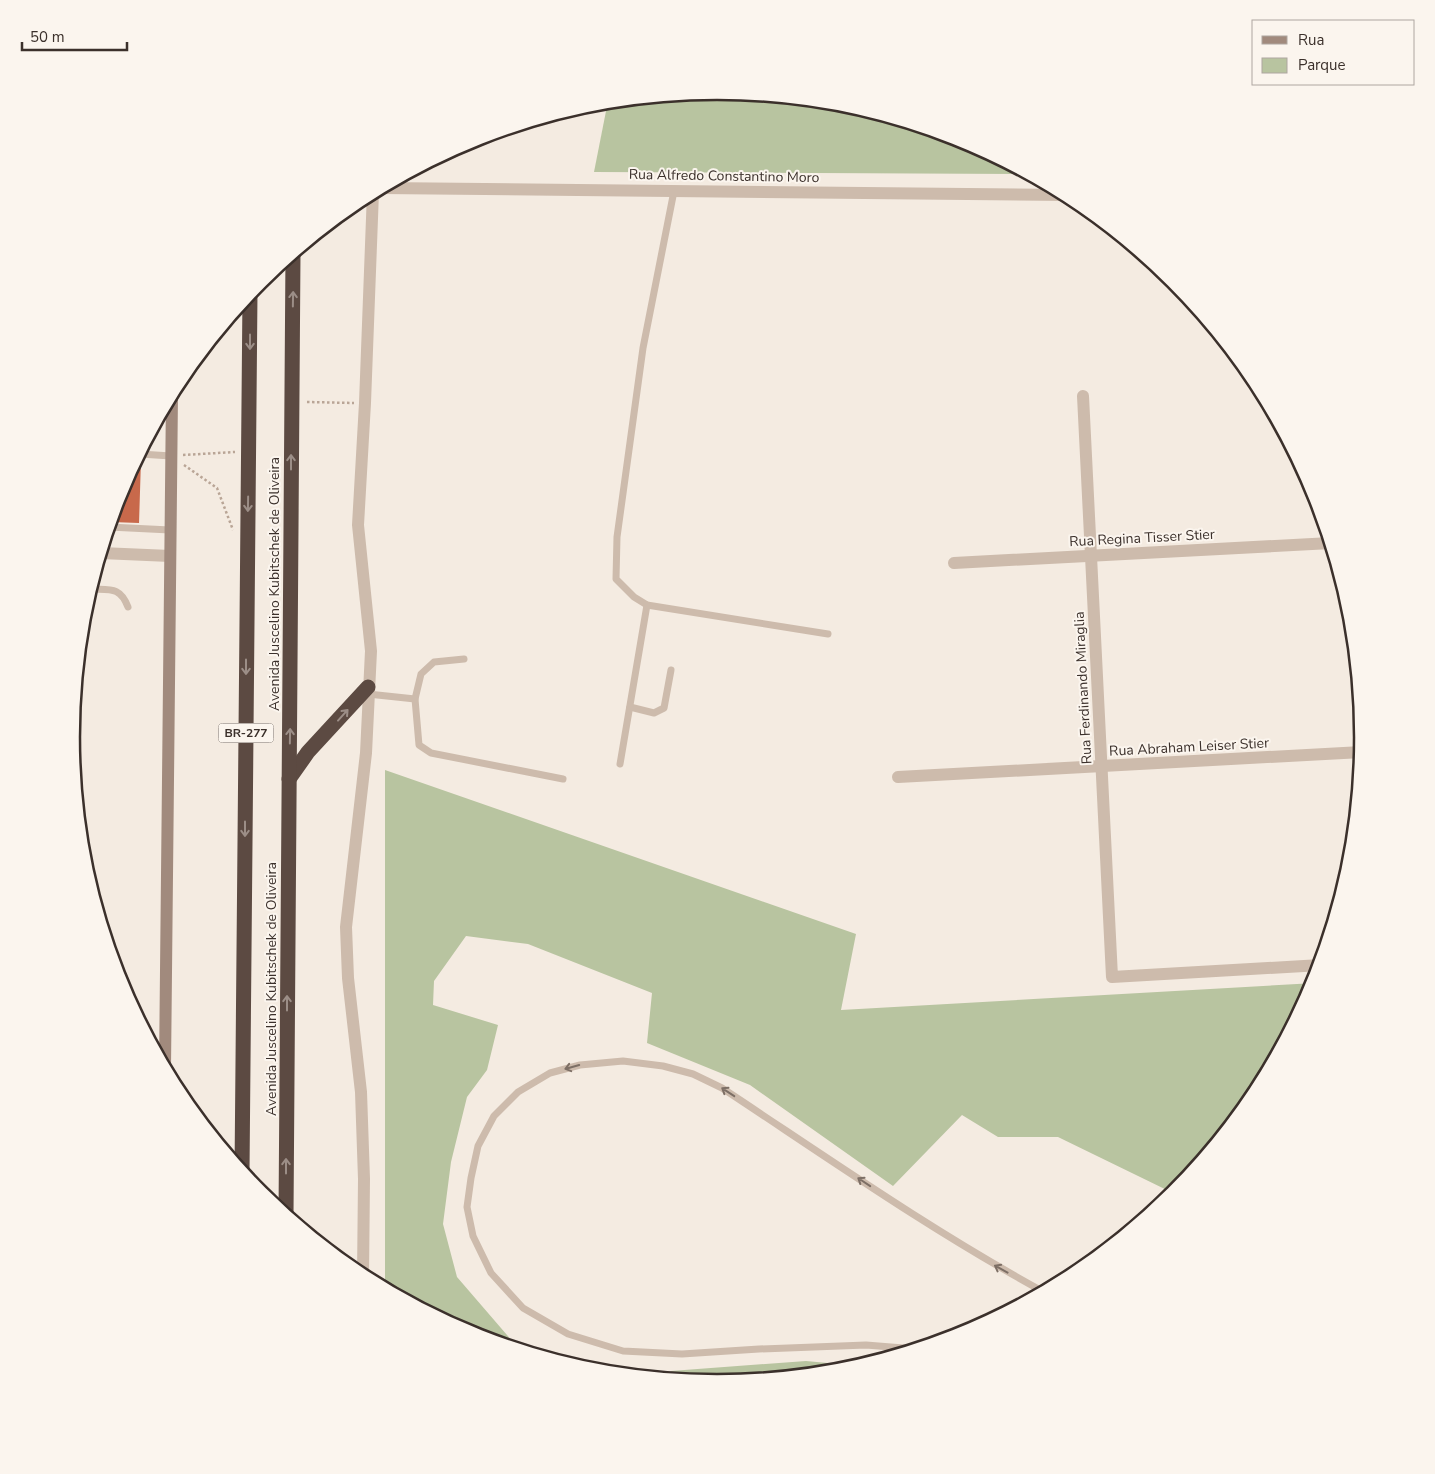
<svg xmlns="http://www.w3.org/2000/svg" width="1435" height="1474" viewBox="0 0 1435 1474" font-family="'Nunito Sans',sans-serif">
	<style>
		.green { fill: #b8c4a0 }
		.building { fill: #c8694b }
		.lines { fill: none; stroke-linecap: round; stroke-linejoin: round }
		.path { stroke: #b9a596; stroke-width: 2.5; stroke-dasharray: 2.5 2.5; stroke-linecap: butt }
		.service { stroke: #cdbbac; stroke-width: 7 }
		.minor { stroke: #cdbbac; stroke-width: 12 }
		.tertiary { stroke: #cdbbac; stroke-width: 12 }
		.secondary { stroke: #a18a7d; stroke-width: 12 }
		.motorway { stroke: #5c4a42; stroke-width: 15 }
		.oneway { stroke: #9c8e87 }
		.oneway2 { stroke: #7d6f65 }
		.labels { text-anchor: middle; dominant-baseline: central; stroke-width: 4; stroke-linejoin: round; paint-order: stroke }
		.shield { fill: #fbf5ee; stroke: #756b66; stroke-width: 1 }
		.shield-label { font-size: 12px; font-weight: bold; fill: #3b302b }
		.street-label { font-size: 14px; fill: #3b302b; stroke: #fbf5ee }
		.rim { fill: none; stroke: #3b302b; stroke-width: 2.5 }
	</style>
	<rect width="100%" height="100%" fill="#f4ebe1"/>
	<g class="green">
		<path d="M718 91 844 103 965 140 1028 174 594 172 608 101Z"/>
		<path d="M385 770 856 934 841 1010 1315 983 1255 1096 1175 1194 1058 1137H998L962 1115 893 1186 750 1085 647 1043 652 993 528 944 466 936 434 981 433 1005 498 1025 487 1070 467 1097 451 1162 443 1224 457 1277 519 1349 470 1334 385 1289Z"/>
		<path d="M806 1361 860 1366 843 1371 717 1383 668 1378 671 1371Z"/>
	</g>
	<path class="building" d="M137 458 141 459 139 523 111 522 121 489Z"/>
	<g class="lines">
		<g class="path">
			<path d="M307 402 354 403"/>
			<path d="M183 455 235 452"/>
			<path d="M184 465 217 488 233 530"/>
		</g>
		<g class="service">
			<path d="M674 191 643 348 617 537 616 579 634 597 647 605 828 634"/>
			<path d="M140 454 171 456"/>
			<path d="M109 527 170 530"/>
			<path d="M90 589C110 590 120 586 128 607"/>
			<path d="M464 659 434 662 421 674 415 699 419 745 431 753 563 779"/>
			<path d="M368 694 415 699"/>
			<path d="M630 707 654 713 664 708 671 670"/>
			<path d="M620 764 647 605"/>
			<path d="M916 1349 866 1345 759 1349 682 1354 623 1351 568 1334 523 1308 491 1273 473 1236 467 1207 471 1178 478 1146 494 1116 518 1092 550 1073 580 1065 623 1061 663 1066 693 1074 722 1088C828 1158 932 1231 1044 1292"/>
		</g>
		<g class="minor">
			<path d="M1083 396 1112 977 1321 965"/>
			<path d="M101 553 170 556"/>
			<path d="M954 563 1331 543"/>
			<path d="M898 777 1362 752"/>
		</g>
		<g class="tertiary">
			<path d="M381 188 1067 195"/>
			<path d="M363 1277 364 1179 361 1092 348 978 346 927 366 753 371 651 358 525 365 403 373 192"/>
		</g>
		<path class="secondary" d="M165 1068 172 394"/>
		<g class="motorway">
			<path d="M289 779 308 752 368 687"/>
			<path d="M242 1172 250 293"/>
			<path d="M286 1215 293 253"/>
		</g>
	</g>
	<defs><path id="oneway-shaft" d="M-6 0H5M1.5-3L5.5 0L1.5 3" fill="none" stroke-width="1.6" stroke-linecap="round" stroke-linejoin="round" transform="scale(1.25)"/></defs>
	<g class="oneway">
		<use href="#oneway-shaft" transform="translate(293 299) rotate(-89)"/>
		<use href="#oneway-shaft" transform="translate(250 342) rotate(90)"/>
		<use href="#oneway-shaft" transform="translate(291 462) rotate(-90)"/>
		<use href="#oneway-shaft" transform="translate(248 504) rotate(91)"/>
		<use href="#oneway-shaft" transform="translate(246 667) rotate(90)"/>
		<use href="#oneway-shaft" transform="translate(343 715) rotate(-48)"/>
		<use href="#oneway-shaft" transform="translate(290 736) rotate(-89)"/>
		<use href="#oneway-shaft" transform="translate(245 829) rotate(90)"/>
		<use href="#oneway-shaft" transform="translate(287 1003) rotate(-90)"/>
		<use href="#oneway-shaft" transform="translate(286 1166) rotate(-90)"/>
	</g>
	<g class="oneway2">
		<use href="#oneway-shaft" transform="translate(572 1067) rotate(164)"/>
		<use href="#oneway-shaft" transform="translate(728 1092) rotate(-147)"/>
		<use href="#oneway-shaft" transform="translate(864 1182) rotate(-146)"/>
		<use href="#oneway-shaft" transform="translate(1001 1269) rotate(-151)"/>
	</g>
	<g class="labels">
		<rect class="shield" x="218.5" y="723.5" width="55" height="19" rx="4"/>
		<g class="shield-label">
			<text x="246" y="733">BR-277</text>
		</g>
		<g class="street-label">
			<text transform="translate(724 176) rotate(1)">Rua Alfredo Constantino Moro</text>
			<text transform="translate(1142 538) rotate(-3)">Rua Regina Tisser Stier</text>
			<text transform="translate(274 584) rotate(-90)">Avenida Juscelino Kubitschek de Oliveira</text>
			<text transform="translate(1083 688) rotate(-93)">Rua Ferdinando Miraglia</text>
			<text transform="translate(1189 747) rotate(-3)">Rua Abraham Leiser Stier</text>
			<text transform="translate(271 989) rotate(-90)">Avenida Juscelino Kubitschek de Oliveira</text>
		</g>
	</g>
	<path d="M0 0H1435V1474H0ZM80 737a637 637 0 1 1 1274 0a637 637 0 1 1-1274 0Z" fill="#fbf5ee" fill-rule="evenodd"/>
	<path class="rim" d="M80 737a637 637 0 1 1 1274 0a637 637 0 1 1-1274 0Z"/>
	<rect x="1252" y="20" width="162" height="65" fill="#fbf5ee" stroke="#aea6a0"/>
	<rect x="1262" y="36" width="25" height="8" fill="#a18a7d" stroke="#aea6a0"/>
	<text x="1298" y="45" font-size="15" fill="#3b302b">Rua</text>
	<rect x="1262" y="58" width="25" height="15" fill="#b8c4a0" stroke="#aea6a0"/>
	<text x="1298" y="70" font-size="15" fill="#3b302b">Parque</text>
	<path d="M22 42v8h105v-8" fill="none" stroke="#3b302b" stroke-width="2.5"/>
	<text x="30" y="42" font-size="15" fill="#3b302b" stroke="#fbf5ee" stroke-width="4" paint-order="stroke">50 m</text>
</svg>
